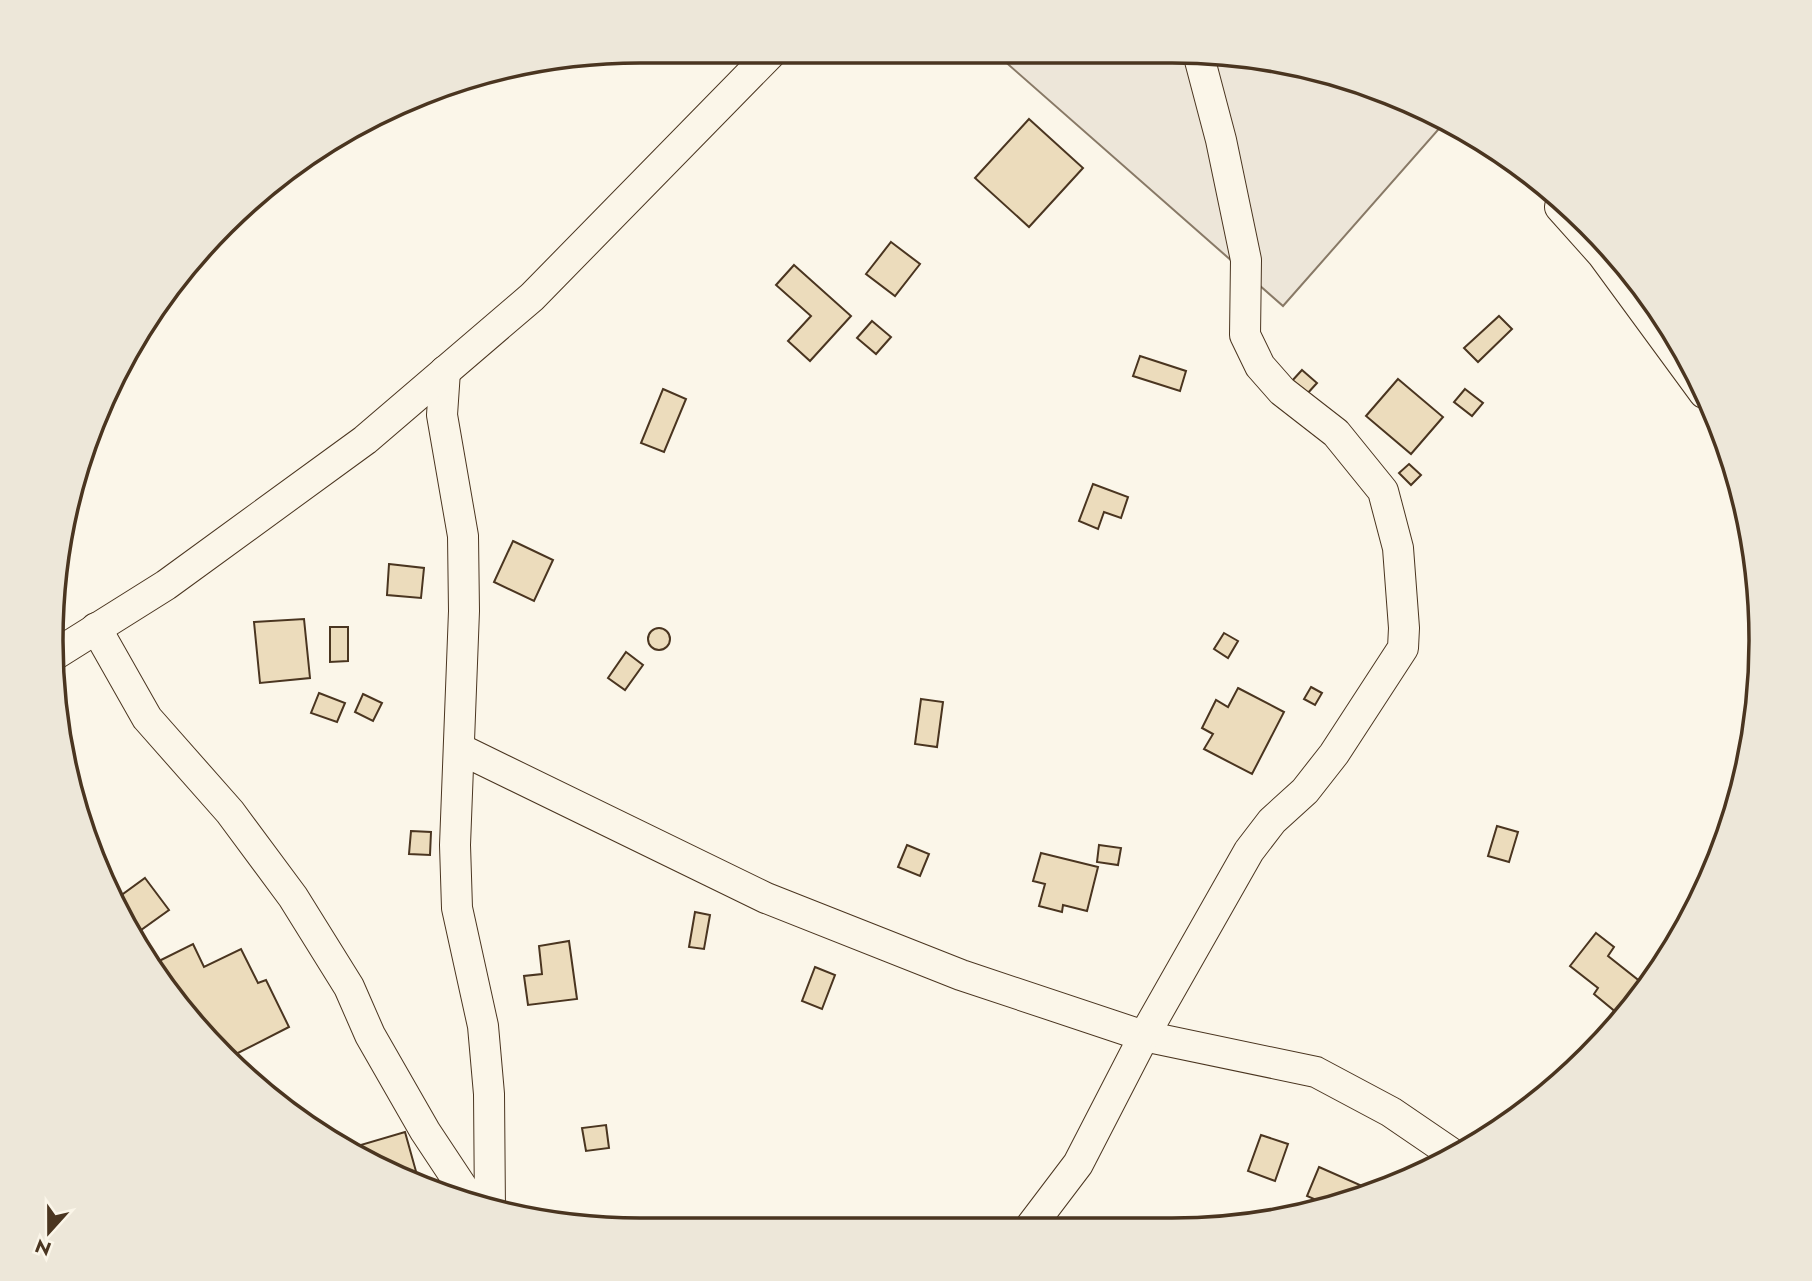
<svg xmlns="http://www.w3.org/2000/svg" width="1812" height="1281" viewBox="0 0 1812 1281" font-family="Jost,sans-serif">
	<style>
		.green { fill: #ede6d9; stroke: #887966; stroke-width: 2 }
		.building { fill: #ecdcbc; stroke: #4a3520; stroke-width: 2 }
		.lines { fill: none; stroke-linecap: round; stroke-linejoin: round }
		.street-casing { stroke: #4a3520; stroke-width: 32 }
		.street { stroke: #fbf6e9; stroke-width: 30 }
		.rim { fill: none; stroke: #4a3520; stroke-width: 3.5 }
	</style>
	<rect width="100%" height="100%" fill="#fbf6e9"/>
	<path class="green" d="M993 51H1172L1287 62 1445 122 1283 306Z"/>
	<g class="building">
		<path d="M1029 119 1083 168 1029 227 975 178Z"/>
		<path d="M891 242 920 264 895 296 866 274Z"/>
		<path d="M794 265 851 316 810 361 788 341 811 316 776 285Z"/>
		<path d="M1499 316 1512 329 1478 362 1464 348Z"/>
		<path d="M872 321 891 337 876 354 857 338Z"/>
		<path d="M1140 356 1186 371 1180 391 1133 376Z"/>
		<path d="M1302 370 1317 383 1306 395 1291 382Z"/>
		<path d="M1398 379 1443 417 1411 454 1366 416Z"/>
		<path d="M663 389 686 399 664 452 641 443Z"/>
		<path d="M1465 389 1483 403 1472 416 1454 402Z"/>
		<path d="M1409 464 1421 475 1411 485 1399 473Z"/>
		<path d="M1093 484 1128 497 1121 518 1104 512 1098 529 1079 521Z"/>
		<path d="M513 541 553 560 534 601 494 582Z"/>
		<path d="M389 564 424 568 421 598 387 595Z"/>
		<path d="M304 619 310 678 260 683 254 622Z"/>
		<path d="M330 627H348V661L330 662Z"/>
		<circle cx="659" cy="639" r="11"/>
		<path d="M1224 633 1238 641 1228 658 1214 649Z"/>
		<path d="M626 652 643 665 625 690 608 678Z"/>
		<path d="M1311 687 1322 693 1315 705 1304 699Z"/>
		<path d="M1238 688 1284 712 1252 774 1204 749 1213 734 1202 728 1216 700 1228 707Z"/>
		<path d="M319 693 345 703 337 722 311 713Z"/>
		<path d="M363 694 382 703 373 721 355 712Z"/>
		<path d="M921 699 943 702 937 747 915 744Z"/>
		<path d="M1497 826 1518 832 1509 862 1488 856Z"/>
		<path d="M411 831 431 832 430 855 409 854Z"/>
		<path d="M907 845 929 854 920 876 898 867Z"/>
		<path d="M1099 845 1121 848 1118 865 1097 862Z"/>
		<path d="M1041 853 1098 867 1087 911 1063 905 1062 912 1039 906 1045 884 1033 881Z"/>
		<path d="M145 878 169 910 134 935 112 902Z"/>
		<path d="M695 912 710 915 704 949 689 947Z"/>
		<path d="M1596 933 1614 947 1608 956 1642 983 1617 1013 1594 994 1598 988 1570 966Z"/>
		<path d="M569 941 577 999 528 1005 524 976 542 974 539 946Z"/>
		<path d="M193 944 204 967 241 949 258 983 266 980 289 1027 228 1058 197 1030 153 964Z"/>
		<path d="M815 967 835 975 822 1009 802 1001Z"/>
		<path d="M606 1125 609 1148 586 1151 582 1128Z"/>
		<path d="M405 1132 417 1175 404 1179 380 1170 347 1149Z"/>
		<path d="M1261 1135 1288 1144 1275 1181 1248 1171Z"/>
		<path d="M1319 1167 1369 1189 1323 1203 1307 1196Z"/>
	</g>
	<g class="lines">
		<defs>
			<g id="street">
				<path d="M1560 207 1602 254 1704 393"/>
				<path d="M445 371 442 415 463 536 464 611 455 845 457 908 483 1026 489 1094 490 1211"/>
				<path d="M96 628 147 718 230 812 293 897 349 987 370 1035 425 1131 474 1205"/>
				<path d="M56 654 166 585 365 440 532 297 773 51"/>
				<path d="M460 749 766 898 961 975 1144 1036 1316 1072 1391 1112 1454 1155"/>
				<path d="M1031 1226 1078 1164 1144 1036 1249 851 1272 821 1305 791 1334 754 1403 648 1404 628 1398 548 1383 491 1336 433 1282 391 1260 366 1245 335 1246 260 1221 140 1198 53"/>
			</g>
		</defs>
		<use href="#street" class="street-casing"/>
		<use href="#street" class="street"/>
	</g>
	<path d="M0 0H1812V1281H0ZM640 63H1172A577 577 0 0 1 1749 640V641A577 577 0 0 1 1172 1218H640A577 577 0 0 1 63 641V640A577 577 0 0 1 640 63Z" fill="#ede7d9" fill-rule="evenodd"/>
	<path class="rim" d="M640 63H1172A577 577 0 0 1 1749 640V641A577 577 0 0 1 1172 1218H640A577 577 0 0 1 63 641V640A577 577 0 0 1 640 63Z"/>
	<g transform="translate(49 1232) rotate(201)" stroke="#fbf6e9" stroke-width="5" paint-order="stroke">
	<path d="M0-5L12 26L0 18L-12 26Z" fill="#4a3520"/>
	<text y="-10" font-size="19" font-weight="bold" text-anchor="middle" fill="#4a3520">N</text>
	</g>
</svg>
